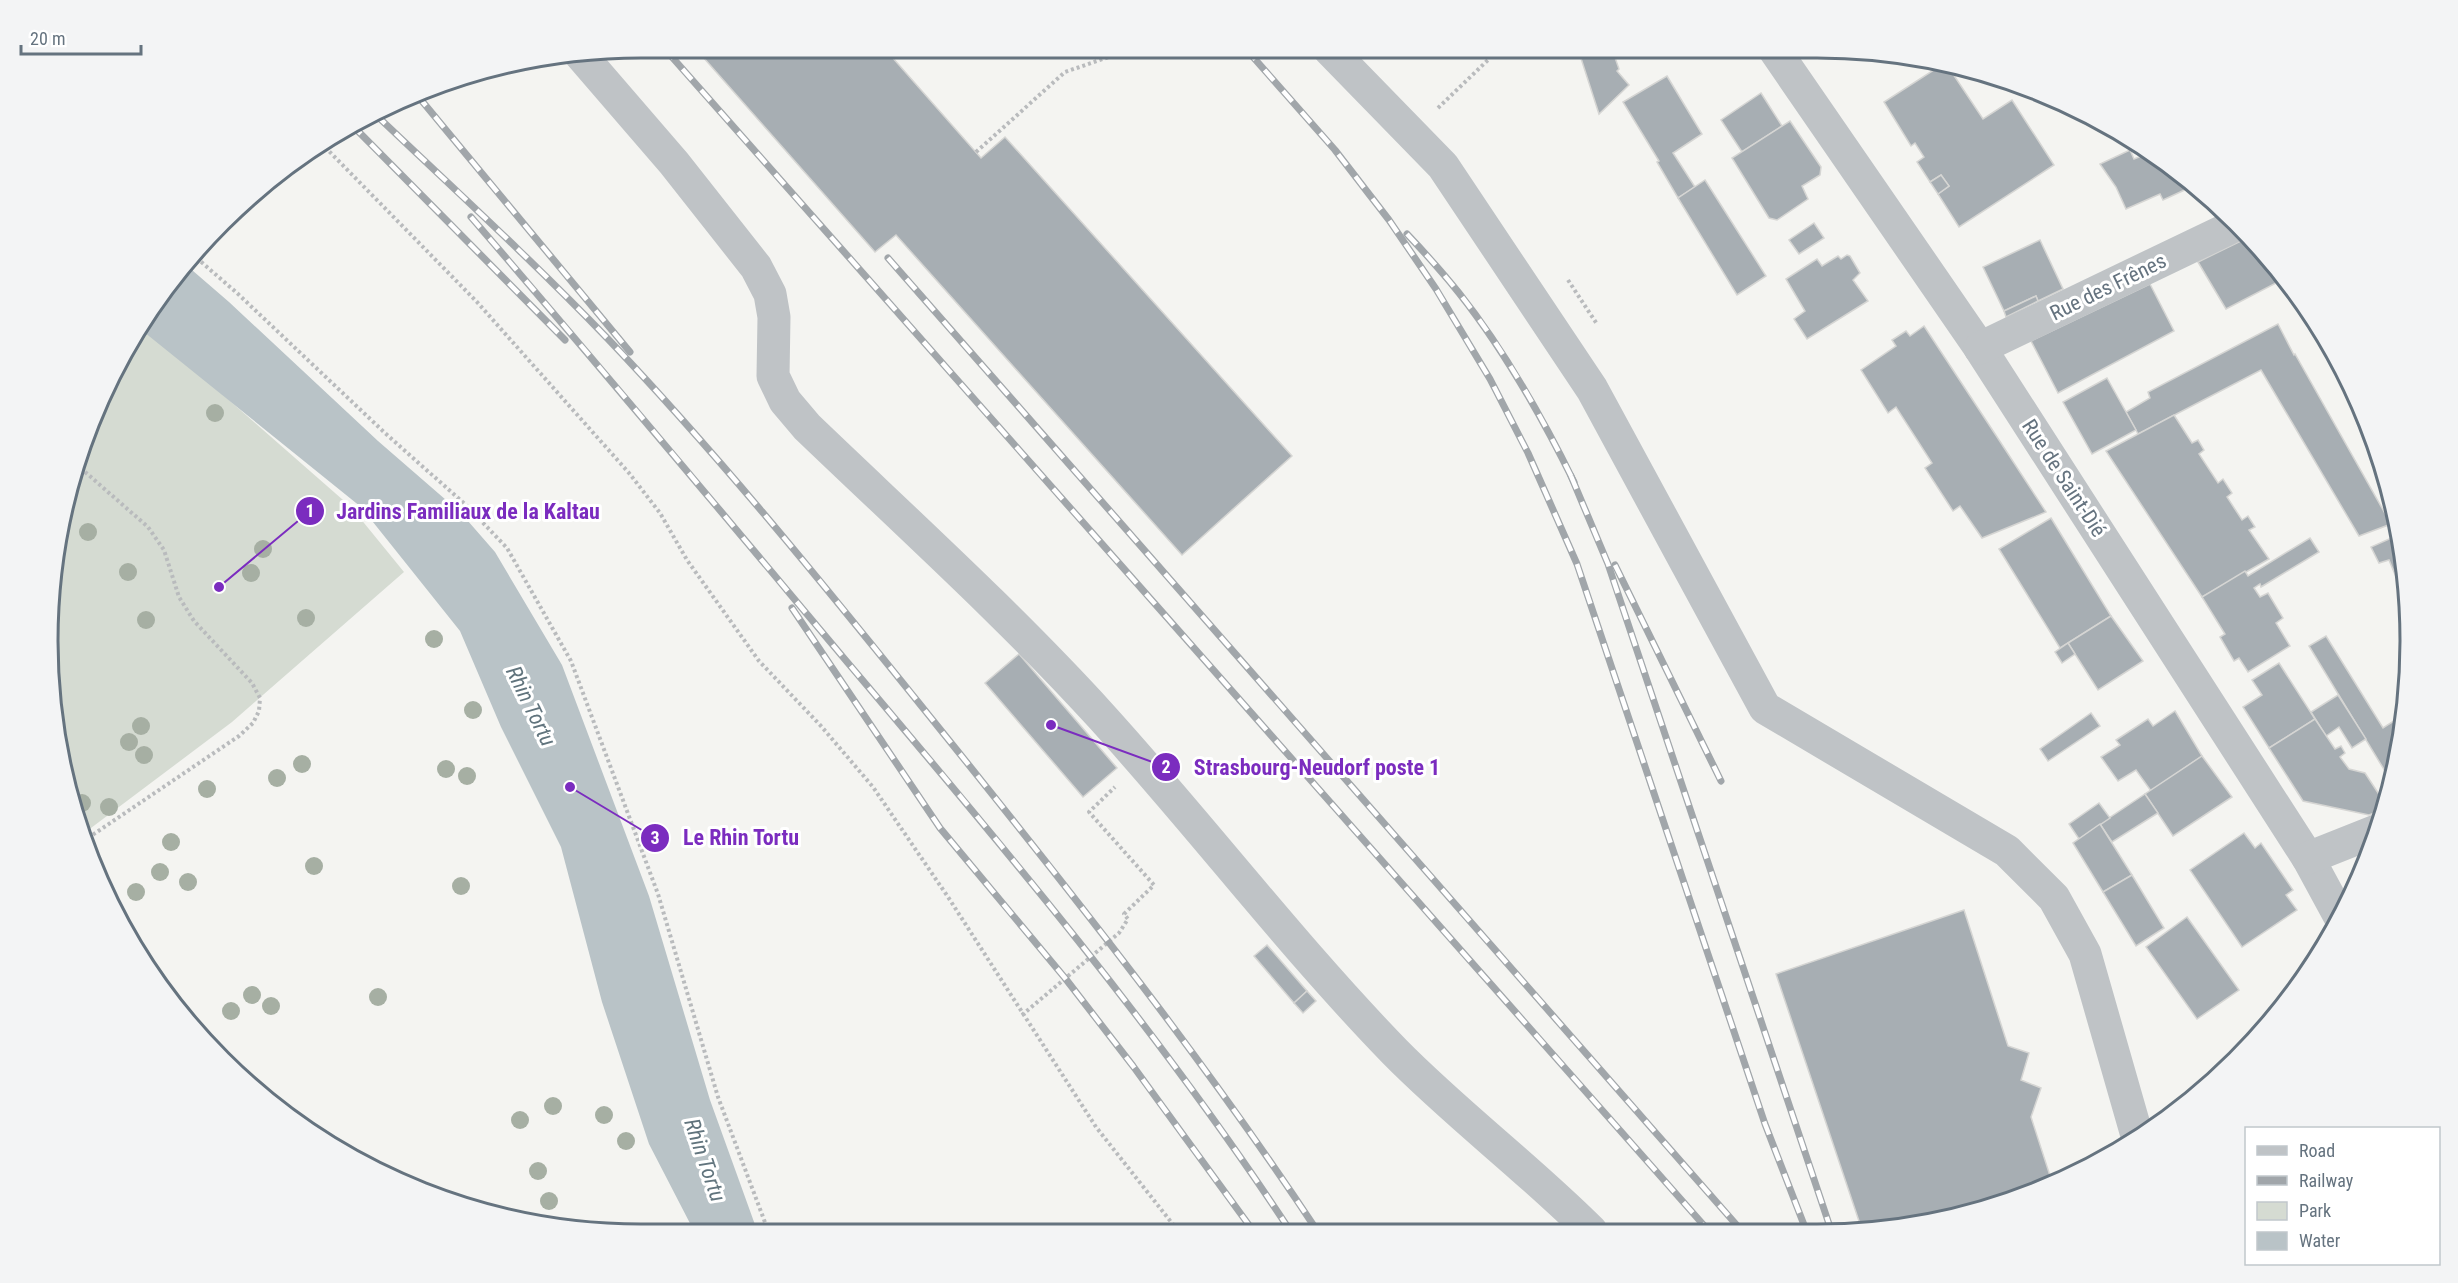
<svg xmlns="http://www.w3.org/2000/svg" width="2458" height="1283" viewBox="0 0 2458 1283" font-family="'Roboto Condensed',sans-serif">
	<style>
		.green { fill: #d5dbd2 }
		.water { fill: #b9c3c7 }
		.building { fill: #a7aeb3; stroke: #d5d5d3; stroke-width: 1.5 }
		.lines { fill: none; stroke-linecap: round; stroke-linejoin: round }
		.path { stroke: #b9bbbd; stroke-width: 4; stroke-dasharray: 3 3; stroke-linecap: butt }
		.minor { stroke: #bfc3c6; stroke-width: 33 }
		.rail-casing { stroke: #a1a6aa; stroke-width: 7 }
		.rail { stroke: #fff; stroke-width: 4.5; stroke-dasharray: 14; stroke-linecap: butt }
		.tree { fill: #a6afa3 }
		.labels { text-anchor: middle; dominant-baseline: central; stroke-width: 6; stroke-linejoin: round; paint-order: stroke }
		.street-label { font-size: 21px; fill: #65737f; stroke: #fff }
		.water-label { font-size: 22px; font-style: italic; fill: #61747d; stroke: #fff }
		.rim { fill: none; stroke: #65737f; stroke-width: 3 }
		.leader { fill: none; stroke: #7b2cbf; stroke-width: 2 }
		.callout-dot { fill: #7b2cbf; stroke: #fff; stroke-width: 2 }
		.mark-label { font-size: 18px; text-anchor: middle; font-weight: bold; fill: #fff }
		.callout-label { font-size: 22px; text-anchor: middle; font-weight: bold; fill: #7b2cbf; stroke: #fff; stroke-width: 6; stroke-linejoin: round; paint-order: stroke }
	</style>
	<rect width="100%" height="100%" fill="#f4f4f1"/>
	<path class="green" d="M142 324 351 507 404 572 232 722 83 834C33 701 41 547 93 416 105 384 126 354 142 324Z"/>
	<path class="water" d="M185 264 229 302 378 441 461 513 495 552 562 665 649 896 710 1100 758 1233H695L649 1144 602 1002 561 847 501 727 460 631 361 507 139 328 148 312Z"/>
	<g class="building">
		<path d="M695 48H884L981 158 1005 137 1292 456 1182 555 896 235 875 252Z"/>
		<path d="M1578 49H1612L1619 69 1617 71 1629 85 1599 114Z"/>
		<path d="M1943 64 1947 65 1983 119 2012 100 2054 165 1959 227 1938 194 1949 186 1941 175 1930 182 1917 162 1924 157 1915 143 1911 146 1884 102Z"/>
		<path d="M1667 76 1702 134 1673 153 1695 187 1678 198 1657 162 1659 161 1623 102Z"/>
		<path d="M1761 93 1782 126 1742 152 1721 120Z"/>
		<path d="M1790 121 1821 167 1820 175 1802 186 1808 199 1777 220 1769 218 1732 158Z"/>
		<path d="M2130 150 2134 159 2149 153 2178 171 2189 181 2191 187 2163 200 2160 194 2126 209 2116 187 2100 164Z"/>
		<path d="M1941 175 1949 186 1938 194 1930 182Z"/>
		<path d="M1705 180 1766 276 1737 295 1678 198Z"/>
		<path d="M1814 223 1824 238 1799 254 1789 240Z"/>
		<path d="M2249 237 2270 261 2280 281 2226 309 2198 262Z"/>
		<path d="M2040 240 2063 289 2038 301 2036 296 2004 311 1983 267Z"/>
		<path d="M1847 255 1850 256 1860 273 1853 280 1868 301 1807 339 1794 319 1805 311 1786 279 1817 259 1822 266 1838 256 1841 259Z"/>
		<path d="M2150 284 2174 331 2058 393 2031 341Z"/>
		<path d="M2036 296 2038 301 2006 317 2004 311Z"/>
		<path d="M2278 324 2294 355 2295 354 2391 524 2359 536 2261 370 2138 434 2136 430 2126 412 2150 398 2148 392Z"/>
		<path d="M1924 326 1999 440 2046 512 1982 538 1960 506 1953 511 1925 468 1932 463 1896 407 1888 413 1861 370 1896 346 1892 340 1906 331 1910 336Z"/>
		<path d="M2107 378 2136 430 2092 454 2063 402Z"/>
		<path d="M2174 415 2192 443 2198 440 2204 450 2199 454 2218 483 2223 479 2232 493 2227 497 2242 520 2248 516 2255 527 2249 530 2269 559 2202 597 2106 451Z"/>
		<path d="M2051 518 2111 616 2060 648 1999 549Z"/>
		<path d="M2398 535 2405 564 2406 587 2401 589 2389 560 2379 563 2371 547Z"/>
		<path d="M2310 538 2319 552 2261 587 2260 584 2254 588 2260 597 2268 593 2283 618 2276 623 2290 646 2248 672 2239 658 2234 661 2220 637 2225 634 2202 597 2245 571 2248 576Z"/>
		<path d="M2111 616 2143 661 2098 690 2068 643Z"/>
		<path d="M2326 636 2383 728 2403 715 2391 781 2309 646Z"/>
		<path d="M2068 643 2075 654 2062 663 2055 652Z"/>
		<path d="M1019 654 1117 768 1083 797 985 683Z"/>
		<path d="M2279 663 2315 719 2269 748 2243 707 2262 695 2252 680Z"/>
		<path d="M2338 695 2366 739 2352 748 2339 727 2326 736 2311 712Z"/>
		<path d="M2175 711 2202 756 2151 791 2136 770 2118 781 2101 757 2120 745 2116 740 2148 719 2153 726Z"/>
		<path d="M2091 713 2100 726 2048 761 2040 749Z"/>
		<path d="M2315 719 2335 749 2341 746 2345 753 2340 757 2349 769 2365 773 2386 805 2385 809 2369 815 2303 801 2269 748Z"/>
		<path d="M2202 756 2232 797 2173 836 2145 794Z"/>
		<path d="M2145 794 2158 813 2112 842 2100 824Z"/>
		<path d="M2099 803 2110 818 2079 839 2069 824Z"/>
		<path d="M2100 824 2132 875 2103 892 2073 843Z"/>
		<path d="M2244 833 2255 848 2261 843 2293 890 2286 895 2297 910 2242 947 2190 870Z"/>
		<path d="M2132 875 2164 928 2136 946 2103 892Z"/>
		<path d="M1964 910 2008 1046 2029 1053 2021 1080 2041 1088 2031 1117 2053 1185 2043 1190 1894 1230H1862L1776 974Z"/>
		<path d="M2187 917 2239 990 2197 1019 2146 947Z"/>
		<path d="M1267 945 1307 991 1294 1003 1254 956Z"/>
		<path d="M1307 991 1316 1001 1303 1013 1294 1003Z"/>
	</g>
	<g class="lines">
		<g class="path">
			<path d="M1438 108 1489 59 1475 49"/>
			<path d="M321 143 477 302 629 473 660 513 687 560 759 661 821 726 873 787 948 897 1096 1127 1179 1232"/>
			<path d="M976 152 1065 72 1132 49"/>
			<path d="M192 254 237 293 385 433 467 506 507 548 571 661 658 894 718 1097 769 1233"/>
			<path d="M1568 280 1597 324"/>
			<path d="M76 464 148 527 164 550 179 597 194 621 252 683 260 698 259 711 253 723 239 736 85 840"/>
			<path d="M1022 1015 1119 933 1128 919 1124 914 1154 885 1089 812 1115 787"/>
		</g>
		<g class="minor">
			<path d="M1329 49 1443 166 1592 389 1765 708 2007 851 2054 898 2085 954 2138 1139"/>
			<path d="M1774 49 1980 348 2308 858 2340 917"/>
			<path d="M580 54 674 163 756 267 770 294 774 317 773 376 785 401 807 427C906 522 1009 615 1101 716 1201 826 1291 945 1395 1052 1457 1115 1528 1168 1591 1231"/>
			<path d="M1980 348 2236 225"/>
			<path d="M2308 858 2376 831"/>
		</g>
		<defs>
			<g id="rail">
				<path d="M664 48 1708 1230"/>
				<path d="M1246 49 1335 150 1389 220 1436 289 1490 379 1528 453 1577 564 1765 1124 1806 1230"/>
				<path d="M417 95 630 352"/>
				<path d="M375 114C453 188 533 261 608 339 730 467 845 611 956 749 1082 906 1207 1064 1318 1232"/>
				<path d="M351 124 565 340"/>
				<path d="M471 217C598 364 723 514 848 663 1003 846 1159 1031 1291 1232"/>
				<path d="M1407 234C1425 253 1443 273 1459 293 1505 351 1541 415 1574 482"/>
				<path d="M888 258 1741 1230"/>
				<path d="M1571 476 1608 564 1831 1230"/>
				<path d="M1615 565 1721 781"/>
				<path d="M792 608 940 828 1065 978 1133 1066 1254 1232"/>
			</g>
		</defs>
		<use href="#rail" class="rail-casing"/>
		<use href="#rail" class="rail"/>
	</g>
	<g class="tree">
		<circle cx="215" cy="413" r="9"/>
		<circle cx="88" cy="532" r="9"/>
		<circle cx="263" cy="549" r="9"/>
		<circle cx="128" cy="572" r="9"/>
		<circle cx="251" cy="573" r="9"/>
		<circle cx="306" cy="618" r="9"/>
		<circle cx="146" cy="620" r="9"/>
		<circle cx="434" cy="639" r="9"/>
		<circle cx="473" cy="710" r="9"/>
		<circle cx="141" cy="726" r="9"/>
		<circle cx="129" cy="742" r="9"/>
		<circle cx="144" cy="755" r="9"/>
		<circle cx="302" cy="764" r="9"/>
		<circle cx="446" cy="769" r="9"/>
		<circle cx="467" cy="776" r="9"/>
		<circle cx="277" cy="778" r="9"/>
		<circle cx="207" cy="789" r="9"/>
		<circle cx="82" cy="803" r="9"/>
		<circle cx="109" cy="807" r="9"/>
		<circle cx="171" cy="842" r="9"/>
		<circle cx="314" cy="866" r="9"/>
		<circle cx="160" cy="872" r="9"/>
		<circle cx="188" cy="882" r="9"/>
		<circle cx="461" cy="886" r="9"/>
		<circle cx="136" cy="892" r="9"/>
		<circle cx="252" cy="995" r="9"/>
		<circle cx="378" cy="997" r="9"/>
		<circle cx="271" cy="1006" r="9"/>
		<circle cx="231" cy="1011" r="9"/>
		<circle cx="553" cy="1106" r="9"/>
		<circle cx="604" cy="1115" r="9"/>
		<circle cx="520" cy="1120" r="9"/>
		<circle cx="626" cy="1141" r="9"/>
		<circle cx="538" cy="1171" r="9"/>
		<circle cx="549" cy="1201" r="9"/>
	</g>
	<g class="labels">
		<g class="street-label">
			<text transform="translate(2108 287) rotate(-26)">Rue des Frênes</text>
			<text transform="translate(2064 478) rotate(57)">Rue de Saint-Dié</text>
		</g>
		<g class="water-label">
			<text transform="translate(531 706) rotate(64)">Rhin Tortu</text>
			<text transform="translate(705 1160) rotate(71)">Rhin Tortu</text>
		</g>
	</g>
	<path d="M0 0H2458V1283H0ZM641 58H1817A583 583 0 0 1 2400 641V641A583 583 0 0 1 1817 1224H641A583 583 0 0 1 58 641V641A583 583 0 0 1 641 58Z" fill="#f3f4f5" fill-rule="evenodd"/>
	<path class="rim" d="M641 58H1817A583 583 0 0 1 2400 641V641A583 583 0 0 1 1817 1224H641A583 583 0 0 1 58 641V641A583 583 0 0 1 641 58Z"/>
	<path class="leader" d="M219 587L310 511M1051 725L1166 767M570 787L655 838"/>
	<g class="callout-dot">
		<circle cx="219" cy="587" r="6"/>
		<circle cx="1051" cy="725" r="6"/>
		<circle cx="570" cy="787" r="6"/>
		<circle cx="310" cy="511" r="15"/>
		<circle cx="1166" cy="767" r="15"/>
		<circle cx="655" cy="838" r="15"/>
	</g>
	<g class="mark-label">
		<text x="310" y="517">1</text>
		<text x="1166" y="773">2</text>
		<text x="655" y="844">3</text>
	</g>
	<g class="callout-label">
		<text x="468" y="519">Jardins Familiaux de la Kaltau</text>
		<text x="1317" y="775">Strasbourg-Neudorf poste 1</text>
		<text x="741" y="845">Le Rhin Tortu</text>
	</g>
	<rect x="2245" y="1127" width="195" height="138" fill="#ffffff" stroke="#c1c7cc" stroke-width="1.5"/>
	<rect x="2257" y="1146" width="30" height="9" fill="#bfc3c6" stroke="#c1c7cc" stroke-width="1.5"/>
	<text x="2299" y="1157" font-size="18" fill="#65737f">Road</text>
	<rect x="2257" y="1176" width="30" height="9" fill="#a1a6aa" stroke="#c1c7cc" stroke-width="1.5"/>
	<text x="2299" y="1187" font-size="18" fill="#65737f">Railway</text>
	<rect x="2257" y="1202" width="30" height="18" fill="#d5dbd2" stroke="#c1c7cc" stroke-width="1.5"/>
	<text x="2299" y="1217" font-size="18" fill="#65737f">Park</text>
	<rect x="2257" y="1232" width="30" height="18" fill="#b9c3c7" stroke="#c1c7cc" stroke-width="1.5"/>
	<text x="2299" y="1247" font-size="18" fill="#65737f">Water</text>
	<path d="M21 45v9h120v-9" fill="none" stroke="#65737f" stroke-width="3"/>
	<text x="30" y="45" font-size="18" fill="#65737f" stroke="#ffffff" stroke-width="4.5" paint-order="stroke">20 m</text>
</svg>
